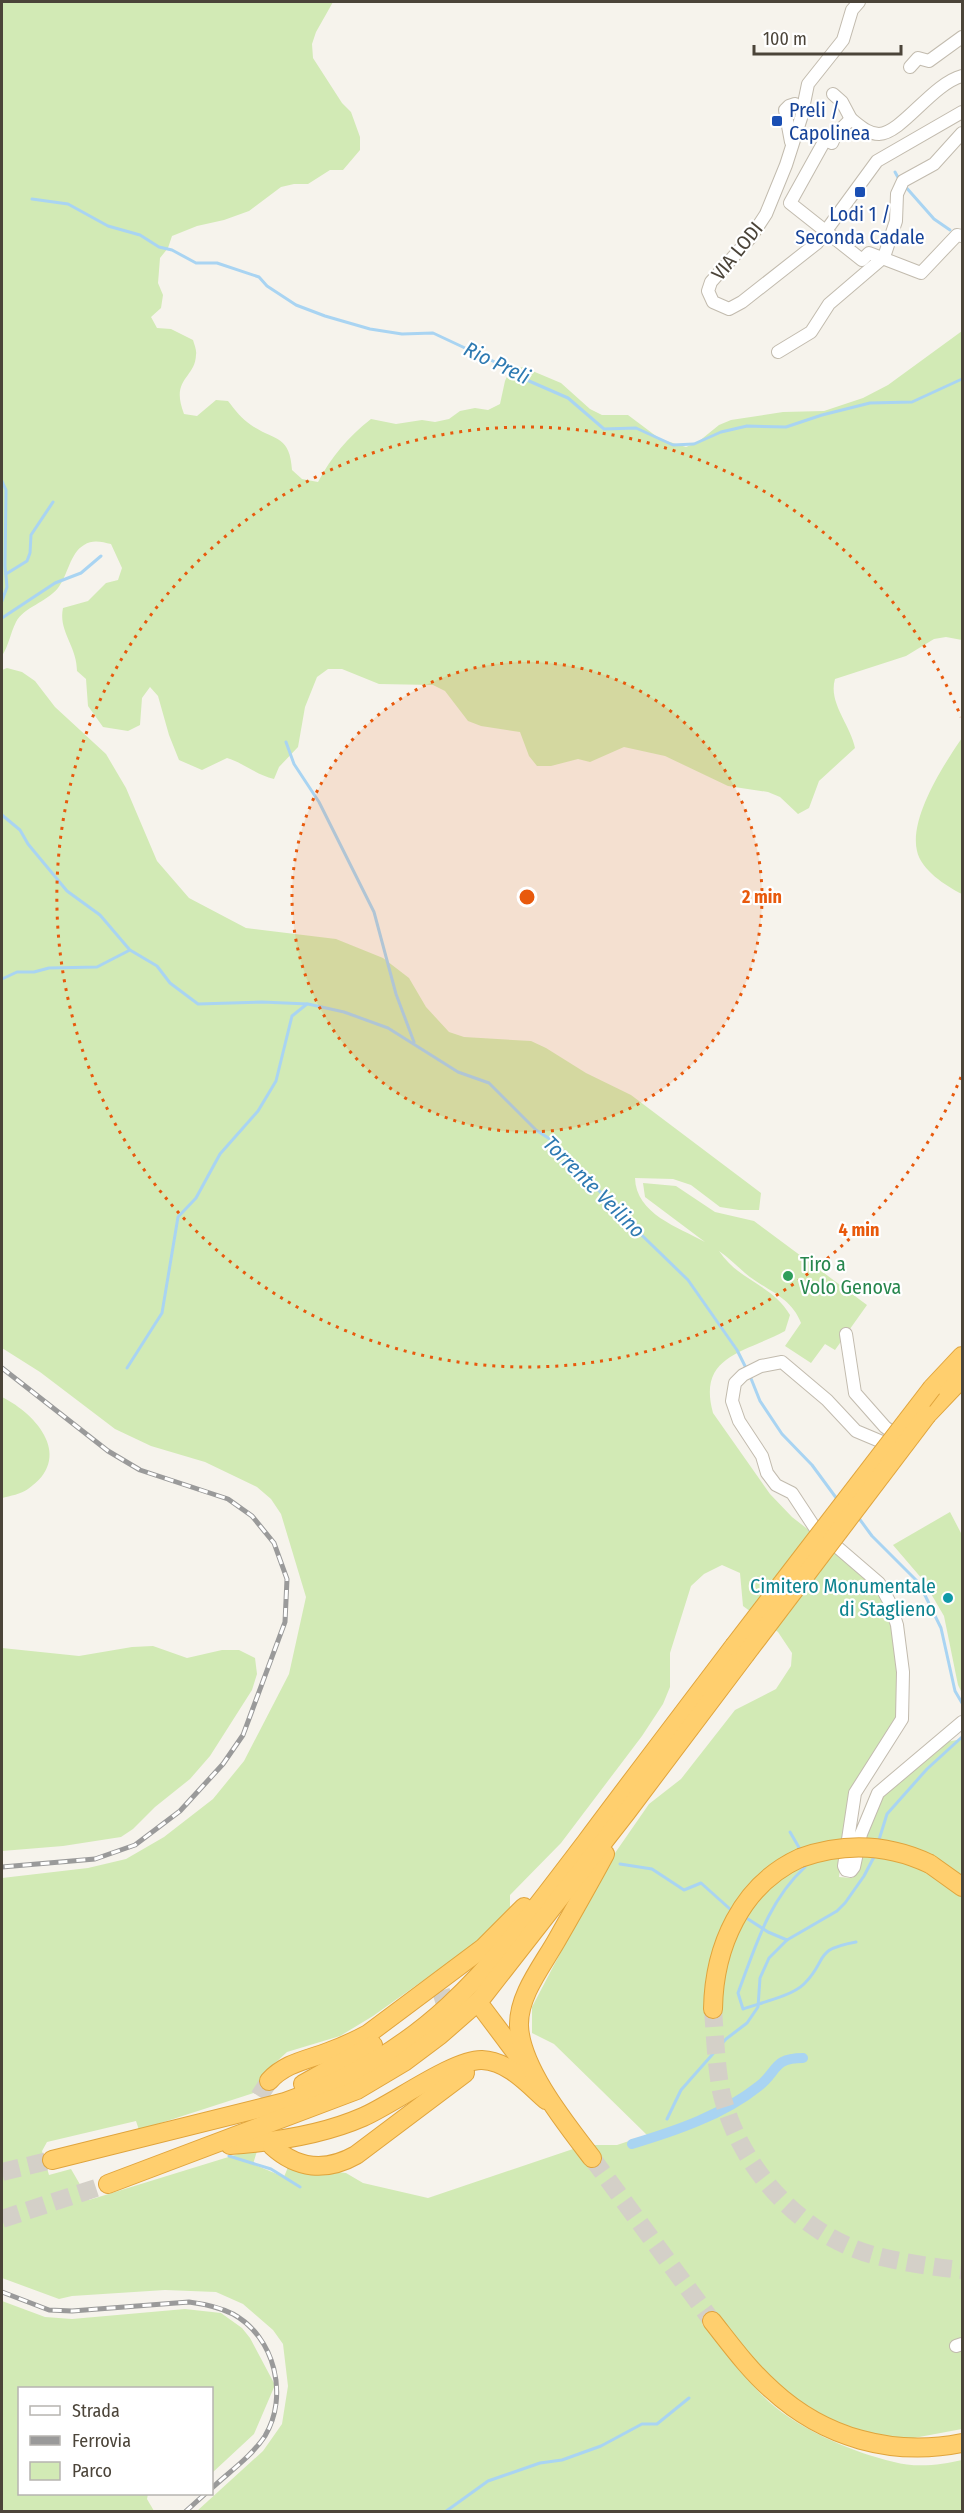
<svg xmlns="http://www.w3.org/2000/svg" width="964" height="2513" viewBox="0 0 964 2513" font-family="'Fira Sans Condensed',sans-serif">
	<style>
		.green { fill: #d2eab5; fill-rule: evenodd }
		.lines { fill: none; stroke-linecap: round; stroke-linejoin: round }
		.stream { stroke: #a9d4f2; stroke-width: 3 }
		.canal { stroke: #a9d4f2; stroke-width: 10 }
		.highway-tunnel { stroke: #d4d0c8; stroke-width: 18; stroke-dasharray: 18 9; stroke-linecap: butt }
		.minor-casing { stroke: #c2bbae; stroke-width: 14 }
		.highway-casing { stroke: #e0a43c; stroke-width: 20 }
		.minor { stroke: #fff; stroke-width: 12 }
		.highway { stroke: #ffcf6e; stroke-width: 18 }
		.rail-casing { stroke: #9a9a9a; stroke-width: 5 }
		.rail { stroke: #fff; stroke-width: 3; stroke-dasharray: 9; stroke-linecap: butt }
		.highway-bridge-casing { stroke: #e0a43c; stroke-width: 20; stroke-linecap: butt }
		.highway-bridge { stroke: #ffcf6e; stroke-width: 18 }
		.ring { fill: none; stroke: #e8590c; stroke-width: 3; stroke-dasharray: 3 6 }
		.transit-dot { fill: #1a4fb4; stroke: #fff; stroke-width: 2 }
		.leisure-dot { fill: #2e9e5b; stroke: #fff; stroke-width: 2 }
		.culture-dot { fill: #0f9aa8; stroke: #fff; stroke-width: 2 }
		.labels { text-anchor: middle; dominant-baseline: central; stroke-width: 4.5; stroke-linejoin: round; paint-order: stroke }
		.transit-label { font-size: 20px; fill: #164399; stroke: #fff; text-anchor: start }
		.street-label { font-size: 20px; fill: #4b4439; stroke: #fff }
		.leisure-label { font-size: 20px; fill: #27864d; stroke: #fff; text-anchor: start }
		.culture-label { font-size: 20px; fill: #0d838f; stroke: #fff; text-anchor: end }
		.water-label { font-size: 21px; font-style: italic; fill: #2e7ab2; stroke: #fff }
		.centre { fill: #e8590c; stroke: #fff; stroke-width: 3 }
		.ring-label { font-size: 18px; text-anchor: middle; font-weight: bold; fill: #e8590c; stroke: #fff; stroke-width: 4.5; stroke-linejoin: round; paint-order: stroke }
	</style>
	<rect width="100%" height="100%" fill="#f6f3ec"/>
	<g class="green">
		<path d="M2 2H333L316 32 312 44 313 58 342 103 351 112 360 137V150L343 170H330L308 184H294L281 187 249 211 224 220 197 226 172 236 168 248 160 258 158 283 163 295 161 308 151 317 157 328 171 329 193 340C194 344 197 350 196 355 195 379 170 378 184 414L197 416 216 400 228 401C235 410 242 419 251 425 275 441 290 435 292 470L302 479 318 482C332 456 347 438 371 419L396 424 422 420 435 422 449 419 460 411 475 408 488 410 500 404 505 381 510 370 523 367 561 383 590 409 602 415H628L660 439 686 447 698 442 719 425 731 420 783 412 824 411 863 398 888 385 962 331V640L946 637 934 639 906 656 835 679C828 703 850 724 855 748L819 781 809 808 798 814 780 797 768 792 728 786 665 756 624 747 590 762 578 759 551 766H537L529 756 520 732 481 726 468 721 445 691 433 685 379 684 342 669H328L317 677 305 707 298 747 279 767 274 779C256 775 244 763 227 758L202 770 179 760 169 735 158 696 150 687 142 698 140 725 128 731 103 727 88 706 86 679 77 671C77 646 58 631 63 608L88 601 106 583 118 580 122 568 111 544C102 542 93 539 84 545 70 553 68 575 58 588 47 602 24 607 16 622 10 634 9 645 2 656Z"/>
		<path d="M7 668 22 672 35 681 55 707 106 754 126 788 157 861 189 898 246 928 336 939 383 958 409 978 426 1007 449 1032 464 1037 531 1041 546 1048 586 1073 631 1095 761 1193 759 1210H739L720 1207 691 1185 673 1179 635 1178C636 1214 678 1227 705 1242L645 1197 643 1183 676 1186 715 1212 754 1221 867 1305 835 1350 825 1344 811 1363 785 1346 801 1323C791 1296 765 1290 745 1273 736 1265 729 1258 719 1251 740 1282 772 1284 790 1315L785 1331C745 1353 697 1355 713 1413L770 1494 792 1517 855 1566 872 1582 884 1602 892 1629 899 1678 898 1713 847 1805 839 1877 852 1878 859 1871 866 1834 879 1797 946 1742 962 1739V2429L903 2440 845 2427 808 2409 775 2382 718 2320 713 2310 707 2311 703 2315 702 2324C721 2347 740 2372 761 2394 792 2427 851 2452 894 2462 915 2468 942 2465 962 2460V2511H197L263 2451 282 2424 288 2386 283 2344 273 2330 243 2304 216 2292 165 2290 72 2296 59 2299 2 2278V1878L88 1868 126 1859 164 1837 213 1799 244 1761 289 1674 306 1597 281 1514 271 1499 257 1487 205 1462 151 1446 115 1429 40 1372 2 1348V670ZM722 1565 740 1573 743 1606 778 1632 792 1653 791 1666 776 1689 735 1710 681 1779 649 1804 606 1866 532 2007V2033L554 2044 647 2135 617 2145H590L599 2156 586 2165 573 2149 428 2198 363 2183 346 2173 288 2167 284 2177 253 2164 258 2148 89 2200 71 2169 49 2175 42 2151 47 2142 136 2121 139 2130 272 2087 260 2077 287 2052 340 2036 373 2016 476 1943 510 1907V1895L561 1843 642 1736 663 1704 670 1687V1653L691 1586 704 1574Z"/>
		<path d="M962 738V894C946 886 921 870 917 851 909 818 944 764 962 738Z"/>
		<path d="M2 1397C38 1415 74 1458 28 1489 21 1494 10 1496 2 1498Z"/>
		<path d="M950 1512 962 1535V1693L958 1685 944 1616 923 1580 893 1545Z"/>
		<path d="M153 1646 187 1658 222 1650H239L255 1658 257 1674 252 1690 210 1756 190 1779 155 1807 133 1829 121 1837 63 1846 2 1851V1648L79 1656 132 1647Z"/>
		<path d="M2 2301 45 2317 72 2319 185 2309 221 2313 242 2328 250 2338 275 2385 254 2434 212 2473V2388H20V2494H148L147 2499 154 2511H2Z"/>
	</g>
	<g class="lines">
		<g class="stream">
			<path d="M895 172 900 181"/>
			<path d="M904 185 934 219 950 230"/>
			<path d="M32 199 68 204 108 226 140 235 159 247 172 250 196 263H217L259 277 267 286 296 305 325 316 370 329 402 334 433 333 512 370 529 381 568 398 604 429 636 428 673 445 694 444 721 432 747 426 786 427 822 415 870 403 912 402 962 379"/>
			<path d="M2 481 6 490 5 566 7 587 2 601"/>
			<path d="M6 574 27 561 30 553 31 535 53 502"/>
			<path d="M2 618 55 583 81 573 101 556"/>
			<path d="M286 742 294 764 319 802 374 912 396 994 414 1042"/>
			<path d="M2 815 20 830 28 844 67 891 100 915 129 949"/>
			<path d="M2 979 17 972H34L49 968 97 967 130 950 157 966 170 983 198 1004 262 1002 308 1004 344 1012 388 1028 458 1072 489 1083 536 1130 556 1143 622 1216 688 1280 737 1350 747 1370"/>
			<path d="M127 1368 162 1313 178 1217 196 1198 220 1154 258 1111 276 1081 292 1016 307 1004"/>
			<path d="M750 1376 760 1401 782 1434 812 1465 837 1499"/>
			<path d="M858 1517 872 1536 919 1583 941 1628 955 1691 962 1703"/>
			<path d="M790 1832 801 1851"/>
			<path d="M878 1843 887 1814 927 1769 962 1737"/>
			<path d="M805 1863V1867C768 1901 755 1948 738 1993L743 2009C760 2003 792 1996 804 1984 829 1959 812 1950 856 1942"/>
			<path d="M620 1864 652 1869 684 1890 701 1883 730 1909"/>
			<path d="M748 1919 768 1932 787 1940"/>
			<path d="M667 2119 681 2090 726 2039 747 2023 758 2007 760 1978 769 1958 787 1940 837 1911 845 1903 864 1876 875 1855"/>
			<path d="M229 2156 271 2169 300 2187"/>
			<path d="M445 2512 488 2481 540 2463 562 2460 601 2446 642 2424H657L689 2398"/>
		</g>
		<path class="canal" d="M632 2144C675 2131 723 2115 759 2086 778 2071 773 2058 803 2058"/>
		<g class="highway-tunnel">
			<path d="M435 2002 454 1996 466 1998"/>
			<path d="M713 2009C715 2036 716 2064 721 2091 738 2166 801 2237 877 2256 905 2263 934 2267 962 2270"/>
			<path d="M257 2123V2100L269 2081"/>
			<path d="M592 2158 712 2321"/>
			<path d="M2 2172 52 2160"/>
			<path d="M2 2219 108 2184"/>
		</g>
		<defs>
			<g id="minor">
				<path d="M859 2 852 10 843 40 808 84 801 118 786 165 766 214 751 237 711 282 708 291 713 302 729 309 742 302 817 243 877 161 962 112"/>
				<path d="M910 67 918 58 929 61 962 37"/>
				<path d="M962 76C932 84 902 133 879 134 868 134 860 126 851 119L836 134 832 143 825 140 790 203 862 260 869 253 921 273 957 235 962 236"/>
				<path d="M833 94 842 102 851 119"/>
				<path d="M791 142 785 110 789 106 795 104 802 111"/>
				<path d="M778 352 811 332 829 304 884 257 896 221 897 194 903 181 934 164 962 133"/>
				<path d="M846 1334 855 1393 885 1427 900 1438"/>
				<path d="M894 1447 856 1431 827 1400 782 1362 761 1366 743 1375 735 1383 732 1401 739 1421 762 1456 767 1473 776 1485 792 1493 815 1528 879 1583 890 1603 897 1625 903 1672 902 1719 855 1793 844 1866 846 1870 851 1871 854 1867 861 1834 878 1793 962 1722"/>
				<path d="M956 2346 962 2344"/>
			</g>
			<g id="highway">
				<path d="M932 1388 962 1356"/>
				<path d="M927 1415 962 1378"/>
				<path d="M930 1864 962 1887"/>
				<path d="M483 2009 525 2065"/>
				<path d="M713 2009C714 1947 741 1885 800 1858"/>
				<path d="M269 2081C285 2063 307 2060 328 2052 342 2047 355 2041 368 2034L483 1948 524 1907"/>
				<path d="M303 2084 373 2045"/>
				<path d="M230 2145C274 2142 322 2135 363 2117 393 2104 454 2059 482 2060 508 2061 528 2084 546 2100"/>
				<path d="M272 2146C297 2169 326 2172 356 2155L465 2073"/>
				<path d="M592 2158C567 2125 521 2069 519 2026 518 1995 543 1965 558 1938 574 1910 590 1882 605 1854"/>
				<path d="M52 2160 285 2102C435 2050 495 1961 586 1842 635 1776 685 1711 734 1646"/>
				<path d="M108 2184 357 2090 404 2062 440 2035 480 2000 626 1813 745 1655"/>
				<path d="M712 2321C731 2345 749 2370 772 2390 824 2438 893 2457 962 2443"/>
			</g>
		</defs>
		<use href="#minor" class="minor-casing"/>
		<use href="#highway" class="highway-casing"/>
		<use href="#minor" class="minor"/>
		<use href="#highway" class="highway"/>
		<defs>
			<g id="rail">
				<path d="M2 1368 108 1451 140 1470 228 1499 252 1516 274 1543 287 1579 285 1622 243 1735 223 1764 180 1811 135 1845 95 1859 2 1867"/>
				<path d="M2 2292 49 2310 72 2311 189 2302C204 2304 219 2307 233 2314 275 2337 289 2396 265 2436 252 2456 229 2472 212 2488"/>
				<path d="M185 2512 205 2494"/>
			</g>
		</defs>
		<use href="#rail" class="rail-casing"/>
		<use href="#rail" class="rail"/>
		<defs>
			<g id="highway-bridge">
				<path d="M734 1646 932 1388"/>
				<path d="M745 1655 927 1415"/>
				<path d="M800 1858C845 1842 888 1844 930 1864"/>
			</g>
		</defs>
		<use href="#highway-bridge" class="highway-bridge-casing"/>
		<use href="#highway-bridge" class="highway-bridge"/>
	</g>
	<circle cx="527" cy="897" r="235" fill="#e8590c" fill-opacity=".12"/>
	<g class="ring">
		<circle cx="527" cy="897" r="235"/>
		<path d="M961 1077A470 470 0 1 1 961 717"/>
	</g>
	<g class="transit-dot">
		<rect x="771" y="115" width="12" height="12" rx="3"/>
		<rect x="854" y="186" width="12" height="12" rx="3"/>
	</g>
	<circle class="leisure-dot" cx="788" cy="1276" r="6"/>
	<circle class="culture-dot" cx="948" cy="1598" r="6"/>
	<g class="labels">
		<g class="transit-label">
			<text x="789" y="110">Preli /<tspan x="789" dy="23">Capolinea</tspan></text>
			<text x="860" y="214" text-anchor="middle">Lodi 1 /<tspan x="860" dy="23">Seconda Cadale</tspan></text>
		</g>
		<g class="street-label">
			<text transform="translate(737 251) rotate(-51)">VIA LODI</text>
		</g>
		<g class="leisure-label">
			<text x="800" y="1264">Tiro a<tspan x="800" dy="23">Volo Genova</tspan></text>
		</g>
		<g class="culture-label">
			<text x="936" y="1586">Cimitero Monumentale<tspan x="936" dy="23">di Staglieno</tspan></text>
		</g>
		<g class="water-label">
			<text transform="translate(497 363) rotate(26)">Rio Preli</text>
			<text transform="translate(594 1187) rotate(45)">Torrente Veilino</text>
		</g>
	</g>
	<circle cx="527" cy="897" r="9" class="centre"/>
	<g class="ring-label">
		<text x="762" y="903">2 min</text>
		<text x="859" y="1236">4 min</text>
	</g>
	<rect width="964" height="2513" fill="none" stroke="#4b4439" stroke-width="6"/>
	<rect x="18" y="2387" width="195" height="108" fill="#ffffff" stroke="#b7b4b0" stroke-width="1.5"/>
	<rect x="30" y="2406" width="30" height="9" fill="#ffffff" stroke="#b7b4b0" stroke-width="1.5"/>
	<text x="72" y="2417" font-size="18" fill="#4b4439">Strada</text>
	<rect x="30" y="2436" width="30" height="9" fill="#9a9a9a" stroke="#b7b4b0" stroke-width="1.5"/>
	<text x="72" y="2447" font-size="18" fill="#4b4439">Ferrovia</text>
	<rect x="30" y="2462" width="30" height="18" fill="#d2eab5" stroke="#b7b4b0" stroke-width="1.5"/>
	<text x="72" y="2477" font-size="18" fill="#4b4439">Parco</text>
	<path d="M754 45v9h147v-9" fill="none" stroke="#4b4439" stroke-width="3"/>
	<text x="763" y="45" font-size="18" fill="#4b4439" stroke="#ffffff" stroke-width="4.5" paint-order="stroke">100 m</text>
</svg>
